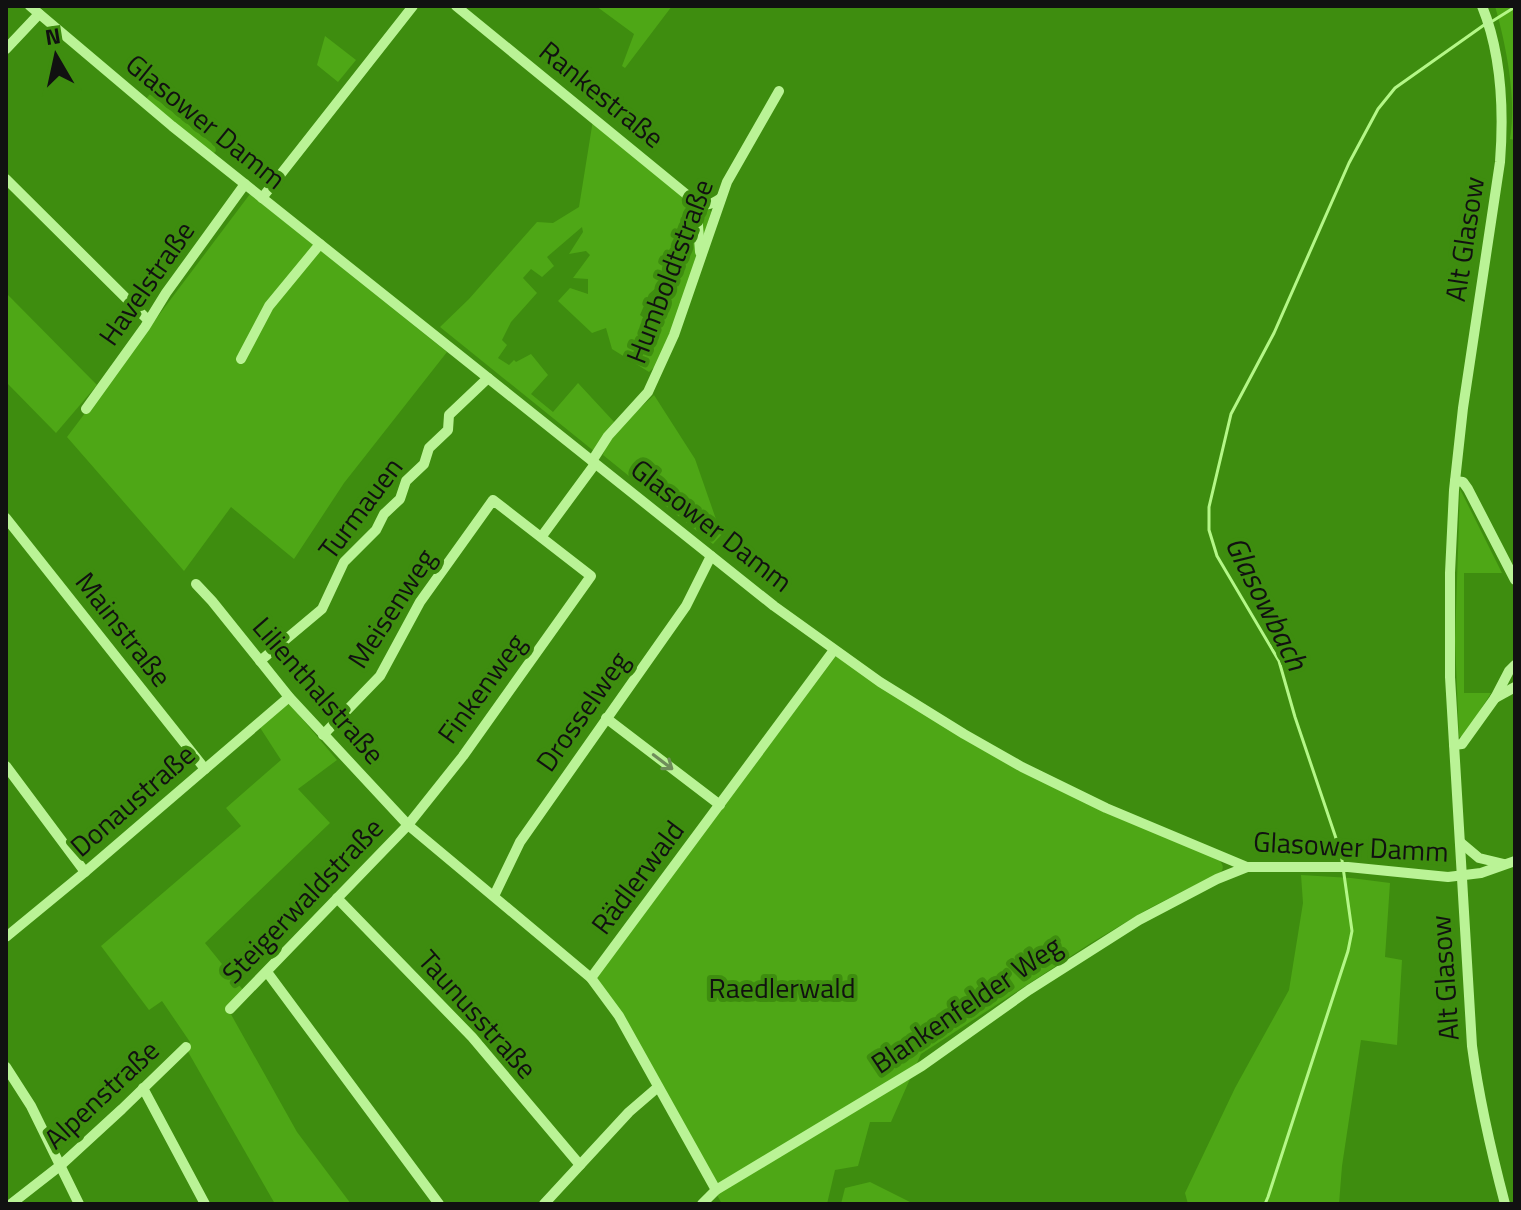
<svg xmlns="http://www.w3.org/2000/svg" width="1521" height="1210" viewBox="0 0 1521 1210" font-family="'Titillium Web',sans-serif">
	<style>
		.green { fill: #4ea716; fill-rule: evenodd }
		.lines { fill: none; stroke-linecap: round; stroke-linejoin: round }
		.stream { stroke: #b4f787; stroke-width: 3 }
		.minor { stroke: #baf396; stroke-width: 10 }
		.oneway { stroke: #6e8d5a }
		.labels { text-anchor: middle; dominant-baseline: central; stroke-width: 8; stroke-linejoin: round; paint-order: stroke }
		.street-label { font-size: 28px; fill: #111; stroke: #3e8d0f }
		.park-label { font-size: 28px; fill: #111; stroke: #3e8d0f }
		.water-label { font-size: 30px; font-style: italic; fill: #111; stroke: #3e8d0f }
	</style>
	<rect width="100%" height="100%" fill="#3e8d0f"/>
	<g class="green">
		<path d="M596 6H672L625 68 622 66 634 34Z"/>
		<path d="M1495 6H1515V140L1510 139C1517 99 1506 45 1495 6Z"/>
		<path d="M325 36 356 60 338 82 317 65Z"/>
		<path d="M150 94 215 146 216 151 213 154 146 99Z"/>
		<path d="M593 120 709 208 711 212 683 302 659 363 649 372 612 349 606 328 592 333 558 301 570 288 588 294V279L573 278 590 255 586 251 569 254 583 232 582 227 547 257 554 266 542 277 531 269 523 278 537 293 511 322 502 340 507 345 498 358 509 365 514 360 516 362 531 354 548 375 531 394 553 412 578 383 616 424 595 452 440 327 469 299 537 222 553 223 579 207ZM656 288 673 293 660 329 640 315 649 294Z"/>
		<path d="M250 194 447 352 344 483 294 559 231 507 184 571 67 437Z"/>
		<path d="M6 293 97 385 56 433 6 382Z"/>
		<path d="M654 395 695 459 718 525 723 533 713 544 603 455C608 433 638 411 654 395Z"/>
		<path d="M1460 489 1502 573H1464V693H1491L1464 736 1459 737 1455 641Z"/>
		<path d="M836 656 919 711 1220 861C1223 865 1224 868 1221 872L1148 909 1091 943 921 1054 891 1122H870L858 1166 835 1170 827 1204H722L596 976Z"/>
		<path d="M288 702 337 760 298 789 330 823 205 943 243 990 228 1009 297 1132 351 1204H275L187 1050 190 1042 162 1001 149 1010 101 946 241 826 226 808 281 760 259 726Z"/>
		<path d="M1301 875 1351 878 1390 883 1385 957 1402 960 1397 1045 1361 1040 1342 1166 1339 1204H1188L1185 1193 1235 1088 1289 990 1303 903Z"/>
		<path d="M870 1182 914 1204H841L845 1188Z"/>
	</g>
	<g class="lines">
		<g class="stream">
			<path d="M1491 22 1515 7"/>
			<path d="M1265 1204 1268 1197 1348 951 1352 931 1341 853 1295 717 1279 661 1217 556 1209 530V507L1231 414 1274 333 1349 163 1378 109 1395 88 1484 25"/>
		</g>
		<g class="minor">
			<path d="M30 6 172 126 774 606 880 682 964 734 1022 767 1106 808 1247 867H1348L1448 877 1481 873 1515 861"/>
			<path d="M456 6 692 199C704 207 710 206 721 198"/>
			<path d="M1482 6C1502 55 1504 110 1500 162L1463 408 1454 490 1450 573V677L1472 1046C1479 1099 1491 1151 1505 1204"/>
			<path d="M6 49 39 14"/>
			<path d="M6 179 148 320"/>
			<path d="M262 198 413 6"/>
			<path d="M692 199 697 212 700 252"/>
			<path d="M241 359 269 306 320 244"/>
			<path d="M86 409 145 327 166 293 245 184"/>
			<path d="M592 461 608 436 648 392 674 335 727 182 779 91"/>
			<path d="M1455 481 1463 482 1468 489 1515 580"/>
			<path d="M6 518 205 769"/>
			<path d="M542 536 595 464"/>
			<path d="M196 584 212 601 289 697 408 825 591 978 619 1016 716 1190"/>
			<path d="M260 661 322 609 344 562 376 530 384 514 400 499 406 481 424 464 429 448 448 430 449 415 488 378"/>
			<path d="M1495 698 1515 687"/>
			<path d="M606 718 720 805"/>
			<path d="M1454 745 1462 744 1495 698 1509 671 1515 665"/>
			<path d="M6 766 85 872"/>
			<path d="M1460 842 1479 858 1504 864"/>
			<path d="M494 896 520 842 686 606 711 556"/>
			<path d="M337 898 472 1037 580 1165"/>
			<path d="M6 937 85 872 289 697"/>
			<path d="M267 972 439 1204"/>
			<path d="M591 978 834 650"/>
			<path d="M230 1009 408 825 463 756 591 576 493 500 420 602 380 676 323 735"/>
			<path d="M6 1067 31 1106 79 1204"/>
			<path d="M143 1088 205 1204"/>
			<path d="M11 1204 61 1165 122 1109 186 1047"/>
			<path d="M544 1204 629 1112 658 1087"/>
			<path d="M702 1204 716 1190 922 1066 1029 990 1139 920 1217 879 1247 867"/>
		</g>
	</g>
	<defs><path id="oneway-shaft" d="M-6 0H5M1.5-3L5.5 0L1.5 3" fill="none" stroke-width="1.6" stroke-linecap="round" stroke-linejoin="round" transform="scale(2)"/></defs>
	<use class="oneway" href="#oneway-shaft" transform="translate(663 762) rotate(37)"/>
	<g class="labels">
		<g class="street-label">
			<text transform="translate(602 94) rotate(39)">Rankestraße</text>
			<text transform="translate(206 121) rotate(39)">Glasower Damm</text>
			<text transform="translate(1464 239) rotate(-81)">Alt Glasow</text>
			<text transform="translate(669 271) rotate(-69)">Humboldtstraße</text>
			<text transform="translate(146 283) rotate(-55)">Havelstraße</text>
			<text transform="translate(360 508) rotate(-53)">Turmauen</text>
			<text transform="translate(712 525) rotate(38)">Glasower Damm</text>
			<text transform="translate(391 608) rotate(-57)">Meisenweg</text>
			<text transform="translate(124 629) rotate(52)">Mainstraße</text>
			<text transform="translate(481 688) rotate(-54)">Finkenweg</text>
			<text transform="translate(319 690) rotate(49)">Lilienthalstraße</text>
			<text transform="translate(582 711) rotate(-55)">Drosselweg</text>
			<text transform="translate(132 800) rotate(-41)">Donaustraße</text>
			<text transform="translate(1351 846) rotate(3)">Glasower Damm</text>
			<text transform="translate(637 877) rotate(-53)">Rädlerwald</text>
			<text transform="translate(302 900) rotate(-46)">Steigerwaldstraße</text>
			<text transform="translate(1444 978) rotate(-94)">Alt Glasow</text>
			<text transform="translate(966 1004) rotate(-34)">Blankenfelder Weg</text>
			<text transform="translate(478 1014) rotate(48)">Taunusstraße</text>
			<text transform="translate(101 1094) rotate(-43)">Alpenstraße</text>
		</g>
		<g class="park-label">
			<text x="782" y="987">Raedlerwald</text>
		</g>
		<g class="water-label">
			<text transform="translate(1267 603) rotate(63)">Glasowbach</text>
		</g>
	</g>
	<rect width="1521" height="1210" fill="none" stroke="#111111" stroke-width="16"/>
	<g transform="translate(56 56) rotate(351)" stroke="#3e8d0f" stroke-width="6" paint-order="stroke">
	<path d="M0-6L14 30L0 20L-14 30Z" fill="#111111"/>
	<text y="-12" font-size="22" font-weight="bold" text-anchor="middle" fill="#111111">N</text>
	</g>
</svg>
